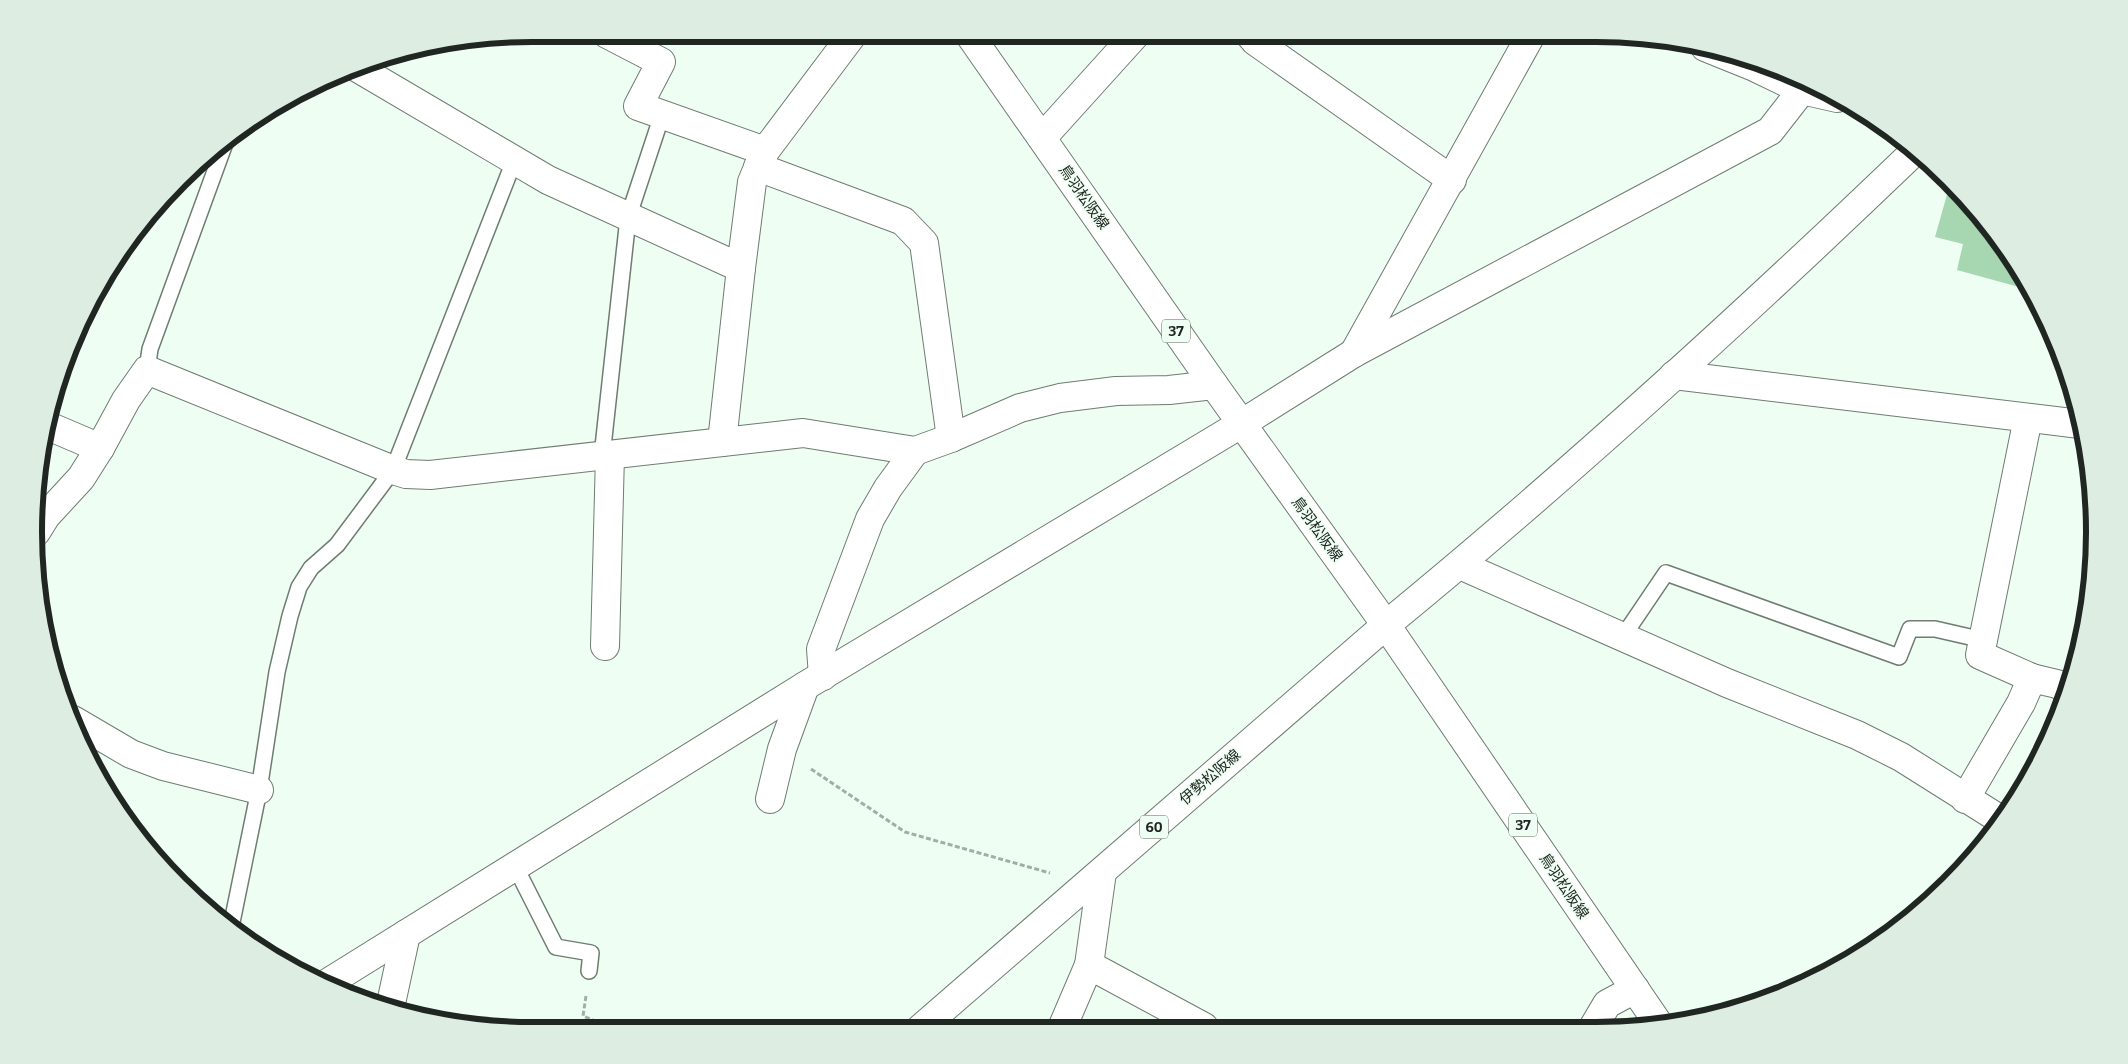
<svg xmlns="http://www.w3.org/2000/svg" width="2128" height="1064" viewBox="0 0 2128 1064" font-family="Bitter,'Noto Sans JP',serif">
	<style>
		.green { fill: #a6d7b1 }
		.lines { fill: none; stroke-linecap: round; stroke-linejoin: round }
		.service-casing { stroke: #6e7c71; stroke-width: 18 }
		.minor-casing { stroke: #6e7c71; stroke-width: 30 }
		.tertiary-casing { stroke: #6e7c71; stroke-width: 30 }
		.primary-casing { stroke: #6e7c71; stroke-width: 30 }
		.path { stroke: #a2aea5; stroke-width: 3; stroke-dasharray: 5 2.5; stroke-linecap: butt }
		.service { stroke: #fff; stroke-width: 15 }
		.minor { stroke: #fff; stroke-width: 28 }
		.tertiary { stroke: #fff; stroke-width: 28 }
		.primary { stroke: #fff; stroke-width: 28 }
		.labels { text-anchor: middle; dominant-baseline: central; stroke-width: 4; stroke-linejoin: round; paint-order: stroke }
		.shield { fill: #effef2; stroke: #5e6760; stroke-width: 1 }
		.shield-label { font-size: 14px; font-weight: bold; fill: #202622 }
		.street-label { font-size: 15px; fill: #202622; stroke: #effef2 }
		.rim { fill: none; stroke: #202622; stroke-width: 6 }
	</style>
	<rect width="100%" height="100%" fill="#effef2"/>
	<path class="green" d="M1950 184 1970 203 2027 283 2030 290 1957 270 1963 244 1935 237Z"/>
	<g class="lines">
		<defs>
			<g id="service">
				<path d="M147 370 150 349 227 138"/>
				<path d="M602 456 628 218 662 115"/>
				<path d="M1622 638 1666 573 1899 657 1910 629H1935L1983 640"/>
				<path d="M515 866 556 947 591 953 589 971"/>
				<path d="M231 927 259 790 277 672 290 616 299 587 311 568 337 545 393 470 514 161"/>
			</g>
			<g id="minor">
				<path d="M607 34 661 62 638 106 765 151"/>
				<path d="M1249 34 1255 41 1452 180"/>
				<path d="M1705 47 1752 66 1802 90 1837 98"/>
				<path d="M356 67 548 180 741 268 752 182 765 151 853 34"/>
				<path d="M1042 138 1136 34"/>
				<path d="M758 167 903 221 924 243 951 438"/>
				<path d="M1354 353 1531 35"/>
				<path d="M1674 375 2080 424"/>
				<path d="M2028 418 1980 655 2032 678 2057 684 2067 689"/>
				<path d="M46 425 100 448"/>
				<path d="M722 442 741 268"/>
				<path d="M36 532 46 516 81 478 100 448 126 400 147 370 393 470 406 474 430 475 803 433 915 451 951 438 1020 408 1060 398 1116 391 1169 390 1214 385"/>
				<path d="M1460 565 1727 683 1857 735 1901 757 2001 820"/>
				<path d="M605 646 610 455"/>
				<path d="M823 676 821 649 870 519 888 488 915 451"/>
				<path d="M73 720 131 754 163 766 259 790"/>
				<path d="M770 799 782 749 805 686"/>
				<path d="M1965 799 2021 703 2032 678"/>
				<path d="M1102 872 1089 965 1204 1027"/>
				<path d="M326 984 805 686 1241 424 1354 353 1770 131 1802 90"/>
				<path d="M390 1008 406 934"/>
				<path d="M1594 1026 1607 1004 1635 989"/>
				<path d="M1062 1028 1089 965"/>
			</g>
			<path id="tertiary" d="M1386 625C1569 475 1744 315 1915 151"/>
			<g id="primary">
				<path d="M969 34 1214 385 1386 625 1660 1026"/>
				<path d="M921 1028 1386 625"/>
			</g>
		</defs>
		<use href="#service" class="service-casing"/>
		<use href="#minor" class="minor-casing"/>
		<use href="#tertiary" class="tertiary-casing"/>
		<use href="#primary" class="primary-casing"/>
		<g class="path">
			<path d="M811 769 905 832 1050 873"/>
			<path d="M586 996 583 1016 615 1029"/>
		</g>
		<use href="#service" class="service"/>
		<use href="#minor" class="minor"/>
		<use href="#tertiary" class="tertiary"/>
		<use href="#primary" class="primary"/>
	</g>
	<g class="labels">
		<g class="shield">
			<rect x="1162" y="319.5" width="28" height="23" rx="4"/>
			<rect x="1509" y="813.5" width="28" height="23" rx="4"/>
			<rect x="1140" y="815.5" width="28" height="23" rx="4"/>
		</g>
		<g class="shield-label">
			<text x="1176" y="331">37</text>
			<text x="1523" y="825">37</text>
			<text x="1154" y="827">60</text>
		</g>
		<g class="street-label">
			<text transform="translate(1084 197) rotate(55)">鳥羽松阪線</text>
			<text transform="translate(1317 529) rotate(54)">鳥羽松阪線</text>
			<text transform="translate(1210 777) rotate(-41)">伊勢松阪線</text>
			<text transform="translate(1564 886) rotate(56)">鳥羽松阪線</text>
		</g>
	</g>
	<path d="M0 0H2128V1064H0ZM532 42H1596A490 490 0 0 1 2086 532V532A490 490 0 0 1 1596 1022H532A490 490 0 0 1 42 532V532A490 490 0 0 1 532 42Z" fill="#deede1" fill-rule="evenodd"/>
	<path class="rim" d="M532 42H1596A490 490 0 0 1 2086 532V532A490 490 0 0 1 1596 1022H532A490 490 0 0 1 42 532V532A490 490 0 0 1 532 42Z"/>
</svg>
